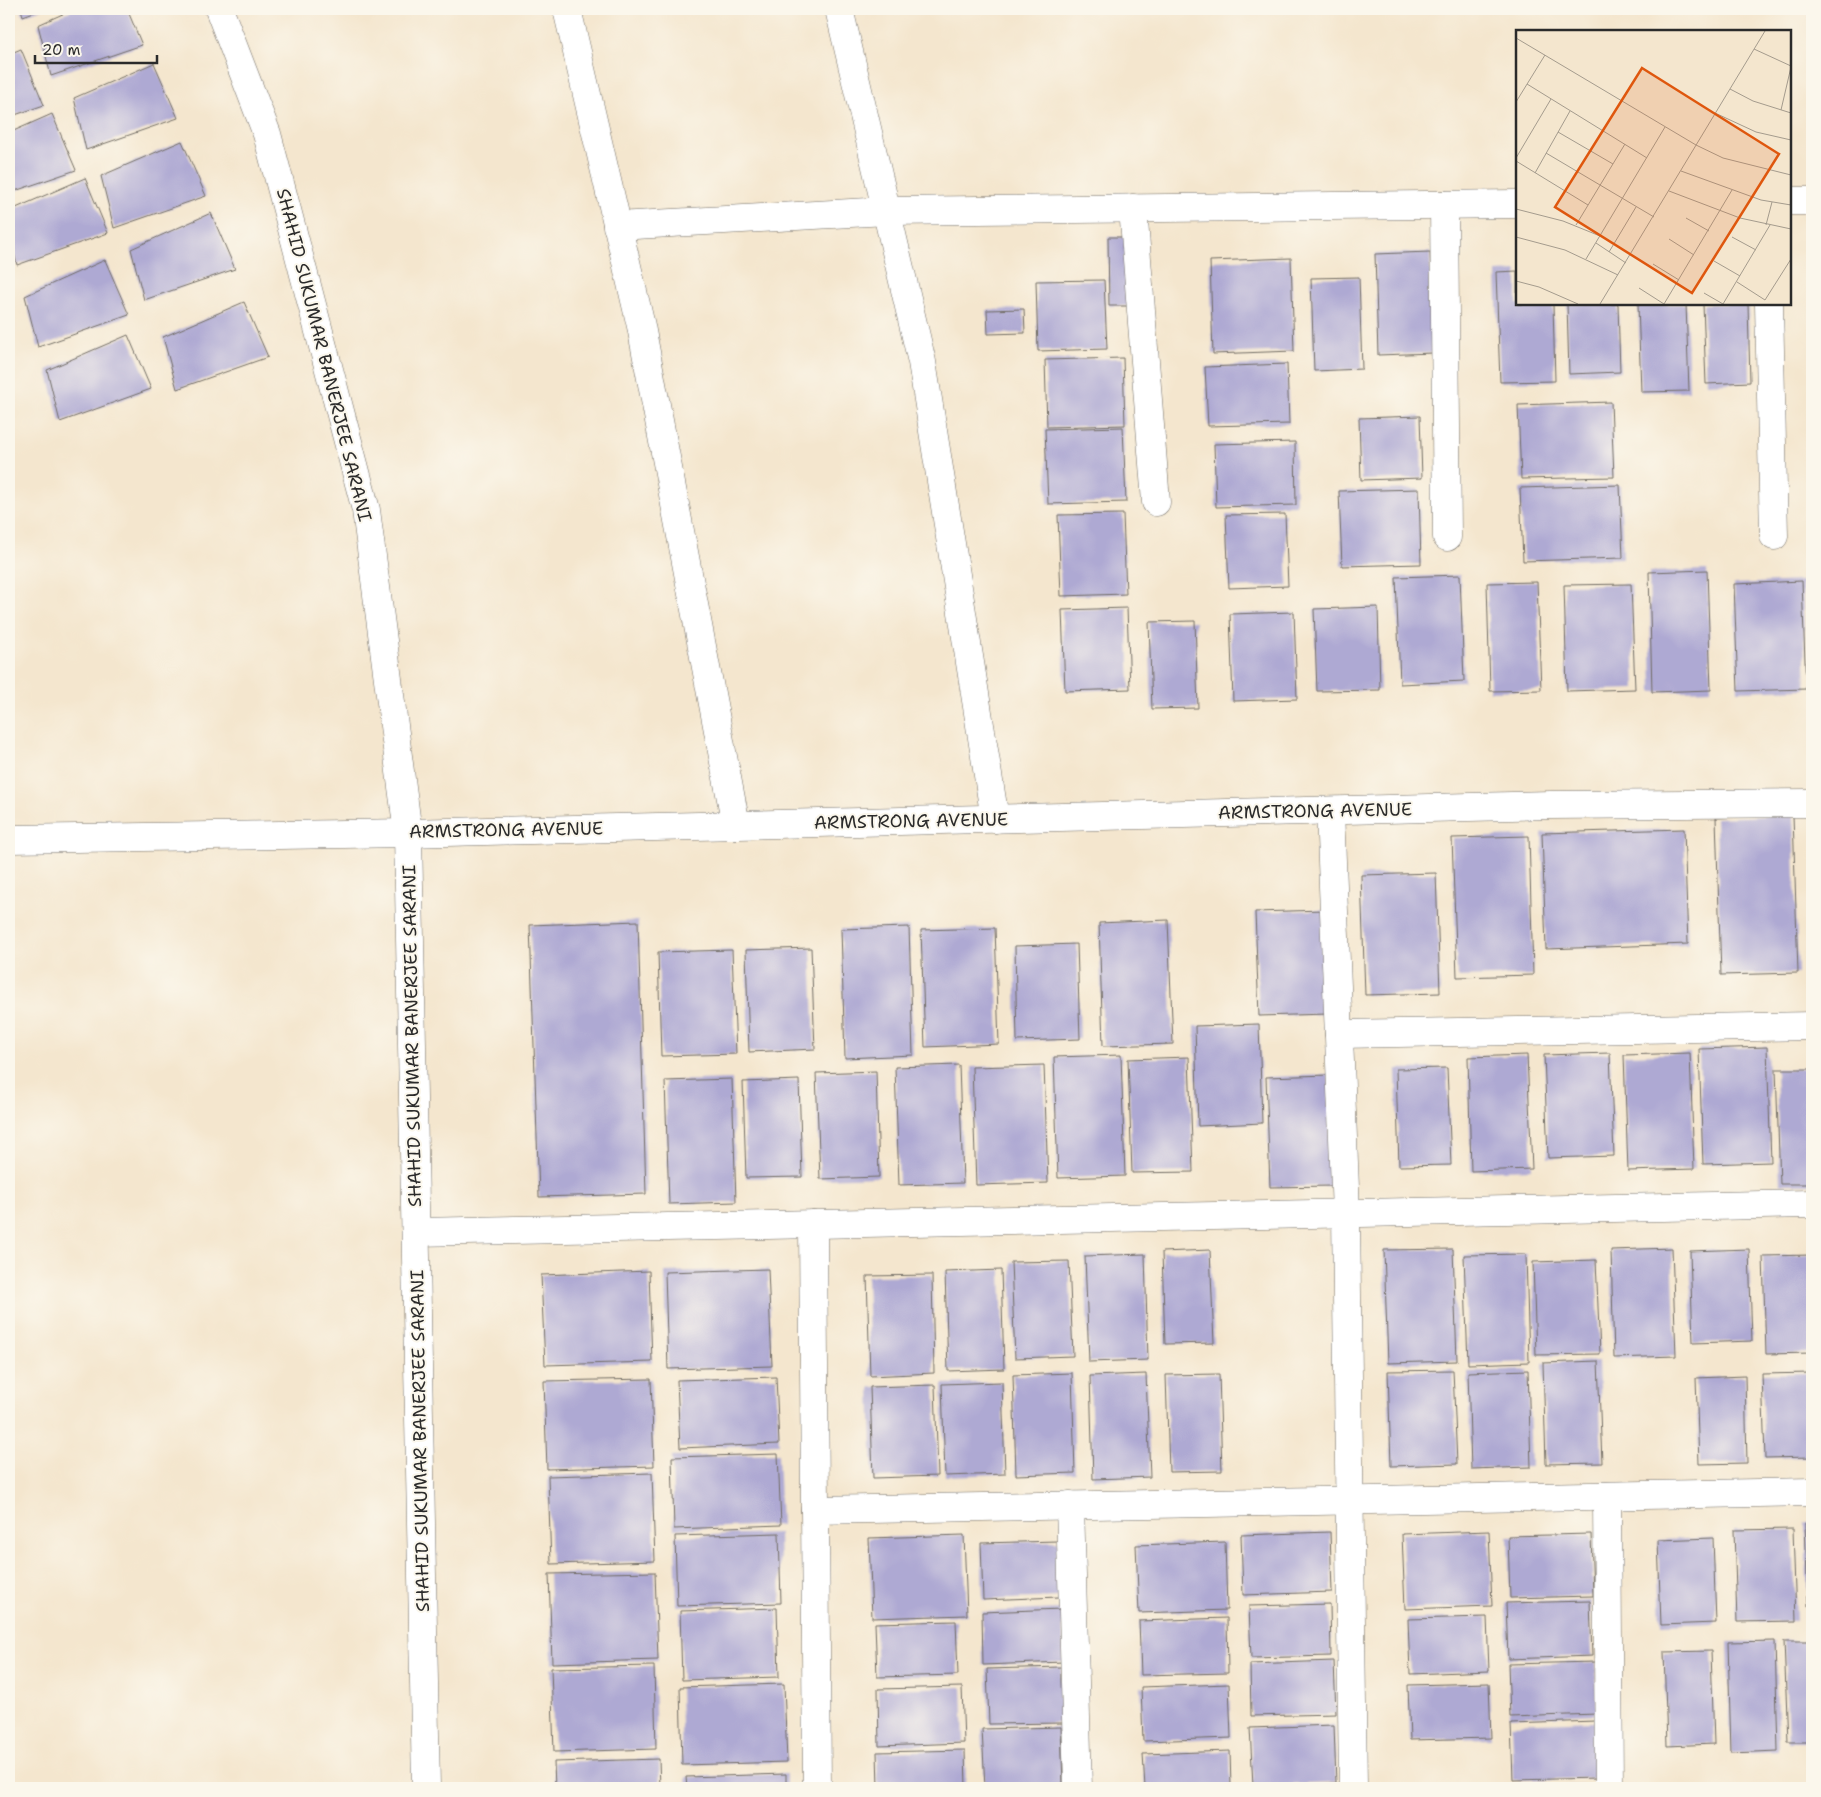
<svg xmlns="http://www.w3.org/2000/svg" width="1821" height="1797" viewBox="0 0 1821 1797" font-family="'Shantell Sans',sans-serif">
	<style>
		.building { fill: #aea9d3 }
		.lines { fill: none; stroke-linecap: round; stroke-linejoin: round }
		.minor-casing { stroke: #716c64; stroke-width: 29 }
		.minor { stroke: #fff; stroke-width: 28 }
		.labels { text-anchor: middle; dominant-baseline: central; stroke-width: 4; stroke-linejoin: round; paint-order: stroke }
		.street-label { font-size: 18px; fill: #2b2b2b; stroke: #fbf7ec }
		.inset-road { fill: none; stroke: #a49b8d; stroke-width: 1 }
		.view { fill: #df570e; fill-opacity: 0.15; stroke: #df570e; stroke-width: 2.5 }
		.inset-edge { fill: none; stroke: #2b2b2b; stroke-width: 2.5 }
	</style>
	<rect width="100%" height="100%" fill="#fbf7ec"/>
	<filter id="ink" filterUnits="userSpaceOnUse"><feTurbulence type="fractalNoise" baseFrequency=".02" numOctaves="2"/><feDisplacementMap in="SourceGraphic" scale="10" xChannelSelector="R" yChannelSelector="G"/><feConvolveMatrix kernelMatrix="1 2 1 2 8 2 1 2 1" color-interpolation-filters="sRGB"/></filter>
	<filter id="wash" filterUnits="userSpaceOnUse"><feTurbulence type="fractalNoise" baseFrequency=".0096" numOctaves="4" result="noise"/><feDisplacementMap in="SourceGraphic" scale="20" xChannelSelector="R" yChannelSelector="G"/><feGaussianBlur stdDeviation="1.12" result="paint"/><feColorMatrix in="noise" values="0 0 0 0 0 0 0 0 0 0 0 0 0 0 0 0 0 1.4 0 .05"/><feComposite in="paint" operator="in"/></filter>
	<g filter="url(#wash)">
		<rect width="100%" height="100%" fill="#f4e6ce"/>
		<g id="blocks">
			<g class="building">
				<path d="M21 9H42L23 16Z"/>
				<path d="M74 9H127L142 45 51 76 38 25Z"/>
				<path d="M21 49 44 105 9 117V54Z"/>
				<path d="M154 63 178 118 86 150 74 98Z"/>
				<path d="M52 114 76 170 9 193V133Z"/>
				<path d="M182 141 206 196 114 228 101 176Z"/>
				<path d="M85 178 108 233 17 265 9 233V211Z"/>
				<path d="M211 213 235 269 144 300 131 249Z"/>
				<path d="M1108 237H1135L1138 306H1109Z"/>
				<path d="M1430 252 1433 353 1378 355 1375 254Z"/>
				<path d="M1291 258 1294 351 1213 354 1210 261Z"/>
				<path d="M105 260 129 315 38 347 25 296Z"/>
				<path d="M1517 271V304H1553L1555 381 1500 382 1496 272Z"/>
				<path d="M1359 277 1362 369 1314 371 1311 278Z"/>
				<path d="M1104 280 1107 349 1038 351 1036 281Z"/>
				<path d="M244 302 268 357 177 389 163 337Z"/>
				<path d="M1567 304H1618L1620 372 1569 374Z"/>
				<path d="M1638 304H1686L1689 391 1641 392Z"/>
				<path d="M1703 304H1748L1750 382 1706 384Z"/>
				<path d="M1024 309 1025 333 988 334 987 310Z"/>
				<path d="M128 335 151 389 60 422 47 370Z"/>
				<path d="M1123 358 1125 425 1047 427 1045 360Z"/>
				<path d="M1287 364 1289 424 1208 426 1205 367Z"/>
				<path d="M1611 402 1614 477 1521 479 1518 405Z"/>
				<path d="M1420 416 1422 478 1361 480 1359 418Z"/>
				<path d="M1123 427 1126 502 1048 504 1045 429Z"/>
				<path d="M1295 442 1296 505 1216 507 1214 444Z"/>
				<path d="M1620 485 1623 558 1523 561 1520 488Z"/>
				<path d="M1419 489 1421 564 1342 566 1339 491Z"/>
				<path d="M1123 514 1126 594 1061 596 1058 515Z"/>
				<path d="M1285 514 1288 586 1229 588 1226 515Z"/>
				<path d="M1707 570 1711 690 1652 692 1649 572Z"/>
				<path d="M1460 575 1464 681 1400 684 1396 577Z"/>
				<path d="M1802 581 1806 689 1738 691 1734 584Z"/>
				<path d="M1537 582 1541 690 1490 691 1487 583Z"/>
				<path d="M1631 584 1635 689 1567 691 1564 585Z"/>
				<path d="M1378 607 1380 690 1317 691 1314 609Z"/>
				<path d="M1127 608 1130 689 1065 691 1062 610Z"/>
				<path d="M1294 612 1297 699 1233 701 1230 614Z"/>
				<path d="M1195 621 1198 708 1152 709 1149 622Z"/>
				<path d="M1793 815 1798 973 1721 975 1716 818Z"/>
				<path d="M1684 829 1688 944 1546 949 1542 833Z"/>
				<path d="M1529 836 1533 975 1457 977 1452 838Z"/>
				<path d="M1436 873 1440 993 1365 995 1361 875Z"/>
				<path d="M1324 910 1328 1014 1259 1016 1255 912Z"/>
				<path d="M1168 920 1173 1044 1103 1046 1099 923Z"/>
				<path d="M638 921 646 1194 539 1197 530 925Z"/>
				<path d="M909 927 913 1055 845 1058 841 929Z"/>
				<path d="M995 928 999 1044 925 1047 921 930Z"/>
				<path d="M1077 944 1080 1039 1017 1041 1015 946Z"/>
				<path d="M811 948 815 1049 749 1052 746 950Z"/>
				<path d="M732 950 736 1054 661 1056 658 952Z"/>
				<path d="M1259 1024 1262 1123 1198 1126 1195 1026Z"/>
				<path d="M1767 1047 1771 1162 1703 1164 1699 1049Z"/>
				<path d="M1610 1053 1614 1156 1548 1158 1544 1055Z"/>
				<path d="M1690 1053 1694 1169 1628 1171 1624 1055Z"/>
				<path d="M1121 1055 1125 1176 1058 1178 1054 1057Z"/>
				<path d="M1527 1055 1532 1169 1471 1171 1468 1057Z"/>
				<path d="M1189 1057 1193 1172 1132 1173 1128 1059Z"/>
				<path d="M959 1065 963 1183 899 1185 895 1067Z"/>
				<path d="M1044 1065 1048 1183 976 1185 972 1067Z"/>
				<path d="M1447 1068 1451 1165 1399 1166 1396 1069Z"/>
				<path d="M1776 1069H1812V1184H1780Z"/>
				<path d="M876 1071 879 1177 820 1179 816 1073Z"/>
				<path d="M1329 1075 1332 1186 1270 1187 1266 1077Z"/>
				<path d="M732 1079 736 1202 669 1204 665 1081Z"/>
				<path d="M799 1080 802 1177 746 1178 743 1082Z"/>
				<path d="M1672 1248 1676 1356 1614 1358 1611 1250Z"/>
				<path d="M1453 1249 1457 1361 1388 1363 1384 1250Z"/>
				<path d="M1749 1249 1752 1341 1693 1343 1690 1251Z"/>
				<path d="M1210 1250 1214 1343 1165 1344 1162 1252Z"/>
				<path d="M1145 1254 1148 1360 1089 1362 1085 1256Z"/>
				<path d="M1526 1254 1529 1362 1468 1364 1464 1255Z"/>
				<path d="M1812 1255V1353L1766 1354 1763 1256Z"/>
				<path d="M1596 1260 1600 1354 1536 1355 1533 1262Z"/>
				<path d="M1069 1261 1073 1356 1015 1358 1011 1262Z"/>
				<path d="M768 1269 772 1366 668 1369 665 1272Z"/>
				<path d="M1001 1270 1004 1369 948 1371 945 1272Z"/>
				<path d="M649 1271 652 1362 545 1365 541 1275Z"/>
				<path d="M932 1275 934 1373 870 1376 867 1276Z"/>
				<path d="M1598 1361 1602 1463 1546 1464 1543 1363Z"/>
				<path d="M1453 1370 1457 1464 1391 1466 1388 1371Z"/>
				<path d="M1528 1370 1531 1467 1471 1469 1468 1372Z"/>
				<path d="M1072 1373 1075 1473 1016 1475 1013 1375Z"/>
				<path d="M1812 1373V1457L1765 1458 1762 1374Z"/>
				<path d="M1146 1374 1150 1477 1093 1479 1090 1376Z"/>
				<path d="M1219 1374 1222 1471 1169 1472 1166 1375Z"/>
				<path d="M1745 1376 1747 1463 1699 1464 1696 1378Z"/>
				<path d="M776 1377 779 1444 680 1448 677 1380Z"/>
				<path d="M651 1379 654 1466 547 1469 544 1381Z"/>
				<path d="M1002 1382 1005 1474 945 1476 942 1384Z"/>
				<path d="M935 1385 938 1476 873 1478 870 1387Z"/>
				<path d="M778 1454 781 1525 674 1529 672 1457Z"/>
				<path d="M652 1473 655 1561 551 1564 548 1476Z"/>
				<path d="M1805 1523H1812V1606H1808Z"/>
				<path d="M1793 1529 1796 1621 1737 1622 1734 1530Z"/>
				<path d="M1489 1531 1492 1606 1405 1609 1402 1534Z"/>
				<path d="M1330 1532 1332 1592 1243 1595 1241 1535Z"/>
				<path d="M779 1533 781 1603 677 1606 675 1536Z"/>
				<path d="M1591 1534 1593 1596 1510 1598 1508 1536Z"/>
				<path d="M964 1535 967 1615 872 1618 869 1538Z"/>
				<path d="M1713 1538 1716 1623 1661 1625 1658 1540Z"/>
				<path d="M1058 1541 1059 1597 983 1600 981 1543Z"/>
				<path d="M1225 1542 1227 1610 1139 1613 1136 1545Z"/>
				<path d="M655 1572 658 1660 552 1663 549 1574Z"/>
				<path d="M1590 1601 1592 1656 1508 1659 1506 1603Z"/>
				<path d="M1330 1604 1331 1656 1251 1658 1249 1606Z"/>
				<path d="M777 1608 779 1677 682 1680 680 1611Z"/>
				<path d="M1062 1609 1064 1662 983 1665 982 1612Z"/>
				<path d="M1487 1617 1489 1671 1410 1674 1408 1619Z"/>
				<path d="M1227 1618 1228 1673 1141 1675 1139 1621Z"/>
				<path d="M956 1621 958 1675 877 1677 875 1623Z"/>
				<path d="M1775 1641 1778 1751 1731 1753 1728 1642Z"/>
				<path d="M1784 1641H1812V1742H1788Z"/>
				<path d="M1711 1651 1714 1744 1667 1746 1664 1652Z"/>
				<path d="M1334 1661 1336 1714 1251 1716 1250 1664Z"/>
				<path d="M1596 1662 1597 1714 1510 1717 1508 1664Z"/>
				<path d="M654 1666 656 1749 554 1752 551 1668Z"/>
				<path d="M1061 1667 1063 1723 989 1724 987 1669Z"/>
				<path d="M1489 1683 1491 1738 1410 1740 1408 1685Z"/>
				<path d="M784 1684 787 1762 682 1765 680 1687Z"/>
				<path d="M1229 1684 1231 1738 1143 1741 1141 1687Z"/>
				<path d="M962 1687 964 1743 879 1746 878 1689Z"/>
				<path d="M1595 1721 1597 1778 1513 1780 1511 1724Z"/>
				<path d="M1334 1725 1336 1783 1253 1786 1250 1728Z"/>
				<path d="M1061 1727 1063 1786 985 1788 982 1729Z"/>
				<path d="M965 1750 966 1788H878L877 1752Z"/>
				<path d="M1230 1751 1231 1788H1145L1143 1754Z"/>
				<path d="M659 1759 660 1788H555L554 1762Z"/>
				<path d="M786 1774V1788H687L686 1777Z"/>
				<path d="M1594 1785V1788H1529V1787Z"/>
			</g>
		</g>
	</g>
	<g filter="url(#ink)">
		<use href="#blocks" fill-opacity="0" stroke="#716c64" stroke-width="1"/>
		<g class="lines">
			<defs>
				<g id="minor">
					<path d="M219 9 267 134 366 510 408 833 426 1788"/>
					<path d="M567 9 641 326 736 825"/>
					<path d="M839 9 922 362 995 819"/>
					<path d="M1790 201H1812"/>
					<path d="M1444 205 1447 537"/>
					<path d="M1133 208 1156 502"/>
					<path d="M617 226 887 211 1517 204"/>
					<path d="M1769 304 1774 536"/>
					<path d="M1330 811 1346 1213 1353 1788"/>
					<path d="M9 839 408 833 1551 805 1812 803"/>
					<path d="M1339 1034 1812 1026"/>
					<path d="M813 1224 817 1788"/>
					<path d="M416 1232 1812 1204"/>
					<path d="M1607 1496 1609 1788"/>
					<path d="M1070 1505 1078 1788"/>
					<path d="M815 1510 1812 1492"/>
				</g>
			</defs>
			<use href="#minor" class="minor-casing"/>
			<use href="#minor" class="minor"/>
		</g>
	</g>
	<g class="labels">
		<g class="street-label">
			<text transform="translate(324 355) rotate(76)">SHAHID SUKUMAR BANERJEE SARANI</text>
			<text transform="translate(1315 811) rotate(-1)">ARMSTRONG AVENUE</text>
			<text transform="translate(911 821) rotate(-1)">ARMSTRONG AVENUE</text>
			<text transform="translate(506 830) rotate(-1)">ARMSTRONG AVENUE</text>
			<text transform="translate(412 1036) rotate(-91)">SHAHID SUKUMAR BANERJEE SARANI</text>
			<text transform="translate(420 1441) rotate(-91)">SHAHID SUKUMAR BANERJEE SARANI</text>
		</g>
	</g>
	<g transform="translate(1516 30)">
		<rect width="275" height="275" fill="#f4e6ce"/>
		<path class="inset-road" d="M0 8 180 115 207 128 275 145M238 19 275 36M11 54 131 128M214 59 237 71 275 83M0 72 29 25M265 80 275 37M199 83 240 102 275 110M42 102 97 134M30 123 138 187M0 128 35 69M0 131 72 175M165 141 245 170 275 175M19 143 54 81M153 161 224 188 275 199M0 179 47 191 84 206M170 188 193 201M60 195 109 114M250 195 256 172M0 207 49 220 102 245M216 207 240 220M153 209 178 225M80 213 110 233M93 222 120 177M70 229 149 97M198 231 224 246M137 234 163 250M0 251 23 257 62 274M221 252 249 270 275 229M123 258 148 274M188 263 207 274M84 274 249 1M148 274 216 160M207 274 254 195"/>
		<path class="view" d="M126 38 263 124 176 263 39 177Z"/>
		<rect width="275" height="275" class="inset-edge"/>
	</g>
	<rect width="1821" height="1797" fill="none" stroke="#fbf7ec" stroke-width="30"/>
	<path d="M35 55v8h122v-8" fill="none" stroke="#2b2b2b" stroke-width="2.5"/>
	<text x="42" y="55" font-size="15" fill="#2b2b2b" stroke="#fbf7ec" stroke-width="4" paint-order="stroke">20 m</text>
</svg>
